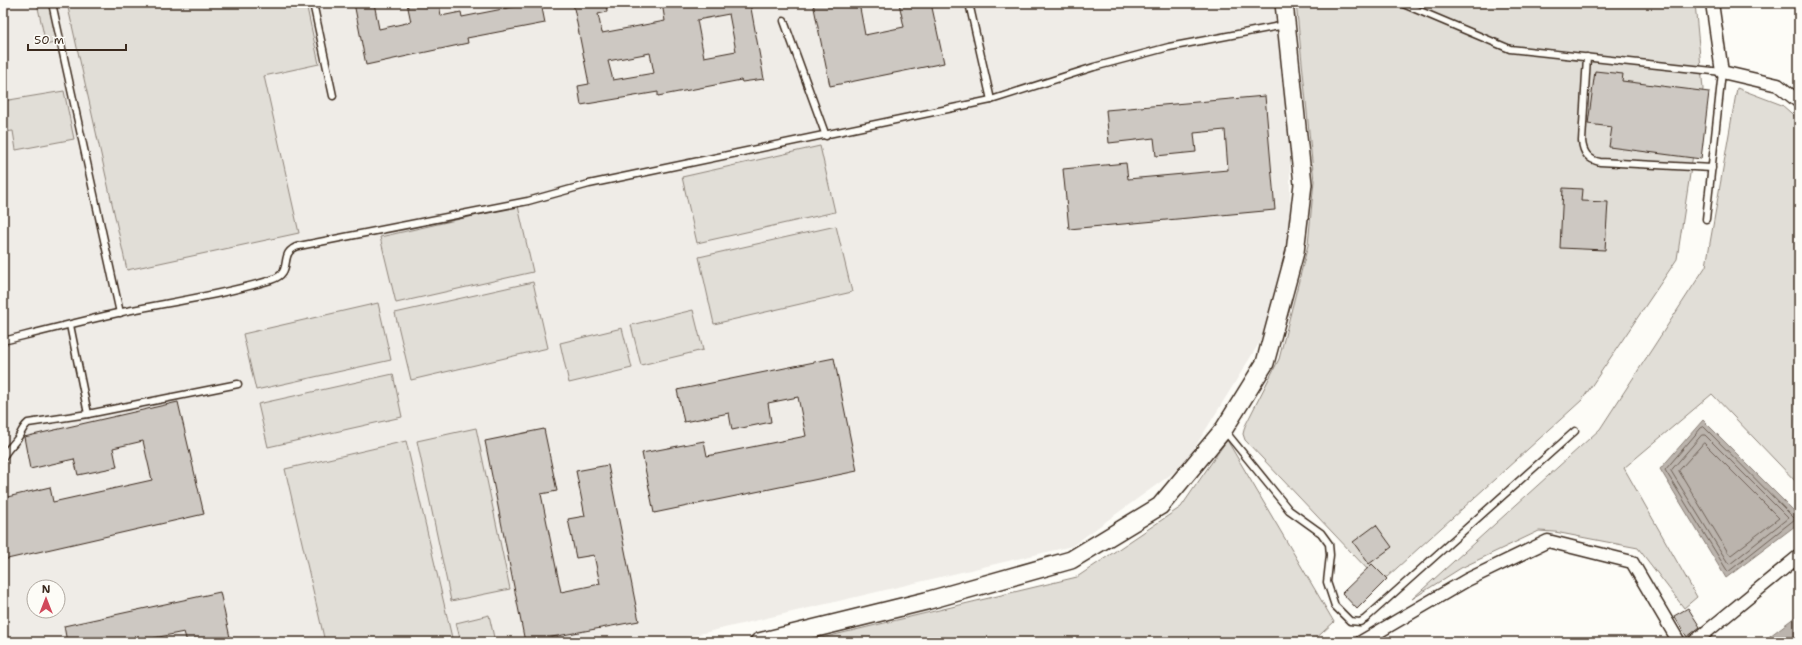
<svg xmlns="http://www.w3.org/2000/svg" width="1802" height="645" viewBox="0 0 1802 645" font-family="'Shantell Sans',sans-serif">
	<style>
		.built { fill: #efece7; fill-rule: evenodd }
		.green { fill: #e1ded7; stroke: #8e847a }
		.water { fill: #bbb4ad; stroke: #887d74 }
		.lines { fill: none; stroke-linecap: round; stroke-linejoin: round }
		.shore { stroke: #6e6157; stroke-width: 1 }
		.building { fill: #cdc8c2; stroke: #3b2a1e; fill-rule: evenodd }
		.lane-casing { stroke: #3b2a1e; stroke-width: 9 }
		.street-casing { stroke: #3b2a1e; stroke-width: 15 }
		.secondary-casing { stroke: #3b2a1e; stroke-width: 20 }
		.lane { stroke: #fdfcf7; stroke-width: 6 }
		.street { stroke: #fdfcf7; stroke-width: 12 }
		.secondary { stroke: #fdfcf7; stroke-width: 17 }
	</style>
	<rect width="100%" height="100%" fill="#fdfcf7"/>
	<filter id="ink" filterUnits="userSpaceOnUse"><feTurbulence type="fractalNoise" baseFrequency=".025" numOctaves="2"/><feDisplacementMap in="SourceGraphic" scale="8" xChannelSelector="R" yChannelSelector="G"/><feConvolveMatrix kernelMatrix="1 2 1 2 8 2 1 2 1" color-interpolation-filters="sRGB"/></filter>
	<g filter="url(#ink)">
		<path class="built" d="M3 3H1276L1290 160V253L1261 340 1184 465 1072 546 665 642H3ZM34 587H58V611H34Z"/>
		<g class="green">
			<path d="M37 3H49L58 42 46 45Z"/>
			<path d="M67 3H306L319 64 264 76 299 233 127 270Z"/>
			<path d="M1296 3H1695L1703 89 1677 259 1582 400 1387 577H1378L1370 572 1245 440 1243 434 1245 426 1279 359 1308 245 1314 181Z"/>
			<path d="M1737 88 1782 105 1799 120V485L1712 394 1624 468 1697 597 1684 608 1638 548 1555 532 1539 531 1461 568 1412 599 1600 429 1706 266Z"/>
			<path d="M64 91 74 139 16 150 13 131 3 132V101Z"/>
			<path d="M820 146 835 212 697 243 682 177Z"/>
			<path d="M518 206 533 272 396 303 380 237Z"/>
			<path d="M836 226 852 292 714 324 699 257Z"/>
			<path d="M533 282 548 348 411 380 395 313Z"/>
			<path d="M378 303 391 360 256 390 243 334Z"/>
			<path d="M693 310 703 350 641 365 631 325Z"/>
			<path d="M622 328 632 368 569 383 560 343Z"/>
			<path d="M393 374 402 417 268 447 258 404Z"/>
			<path d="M476 428 510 589 451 601 417 441Z"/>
			<path d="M1227 440 1334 622 1312 642H805L1077 577 1181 507Z"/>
			<path d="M406 441 453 642H325L285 469Z"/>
			<path d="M489 615 495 642H461L456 623Z"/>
		</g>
		<g class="water">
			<path d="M1703 420 1799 516V523L1726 578 1660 469Z"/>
			<path d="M1799 614V642H1762Z"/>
		</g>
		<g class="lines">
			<g class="shore">
				<path d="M1704 427 1795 519 1728 572 1665 470 1701 428Z"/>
				<path d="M1702 435H1705L1788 518 1730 564 1728 563 1671 471Z"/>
				<path d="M1704 443 1779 518 1731 555 1729 554 1679 471Z"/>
			</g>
		</g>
		<g class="building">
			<path d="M354 3H374L379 29 411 22 407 3H439L441 16 461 12 462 17 533 3H541L545 23 467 38 468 43 366 65Z"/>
			<path d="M573 3H606L607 12 598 14 602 33 665 21 662 3H750L764 79 742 82 741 80 658 96V92L581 105 578 86 589 84ZM729 14 736 51 704 57 697 20ZM650 53 654 73 613 80 608 61Z"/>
			<path d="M813 3H859L865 35 904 27 899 3H931L944 63 830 86Z"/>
			<path d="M1595 71 1623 74 1622 81 1709 92 1701 159 1609 147 1612 127 1588 124Z"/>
			<path d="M1265 96 1275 210 1069 229 1063 169 1126 163 1128 179 1228 170 1225 130 1194 133 1196 152 1156 156 1154 138 1109 143 1106 110Z"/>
			<path d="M1563 188 1582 189 1581 201 1608 202 1605 250 1560 248Z"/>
			<path d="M834 358 857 471 654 513 642 453 704 441 707 456 806 436 798 397 768 403 771 422 732 430 729 413 684 422 677 390Z"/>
			<path d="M178 402 204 514 3 560V498L50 487 53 502 152 480 143 441 113 448 117 467 78 475 74 459 30 469 24 437Z"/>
			<path d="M544 429 557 491 541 494 561 592 600 584 594 555 576 558 568 519 585 516 576 471 608 465 639 621 525 642 485 441Z"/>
			<path d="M1376 525 1392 547 1369 564 1353 542Z"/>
			<path d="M1372 564 1387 579 1357 609 1342 593Z"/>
			<path d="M220 592 231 642H187L184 632 154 638 155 642H67L64 626Z"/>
			<path d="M1688 608 1700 627 1687 637 1674 616Z"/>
		</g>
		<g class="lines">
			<defs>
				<g id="lane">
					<path d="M52 3 120 313"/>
					<path d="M313 3 333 96"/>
					<path d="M969 3 991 100"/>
					<path d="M1401 3 1510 49 1722 72 1706 219"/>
					<path d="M784 21 826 136"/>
					<path d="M1587 57 1582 141C1583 153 1589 160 1600 162L1712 168"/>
					<path d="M70 325 88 414 238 384"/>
					<path d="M3 341C43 331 82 321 122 312 171 302 222 295 271 280 296 272 276 253 299 246L528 201 589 184 991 100 1094 67 1169 47 1285 25"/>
					<path d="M1225 431 1289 510 1321 533 1329 544 1330 555 1327 582 1335 606 1350 621 1360 622 1365 619 1575 431"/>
					<path d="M3 458C6 450 12 446 17 439 21 434 22 428 28 423L88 414"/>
				</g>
				<g id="street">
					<path d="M1712 3 1722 72 1778 85 1799 102"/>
					<path d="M1361 642 1467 580 1548 541 1632 562 1679 642"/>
					<path d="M1694 642 1799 556"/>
				</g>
				<path id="secondary" d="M759 642 926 601 1071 560 1160 506 1224 429 1265 363 1295 252 1303 184 1284 3"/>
			</defs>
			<use href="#lane" class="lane-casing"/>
			<use href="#street" class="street-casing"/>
			<use href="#secondary" class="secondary-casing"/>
			<use href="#lane" class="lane"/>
			<use href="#street" class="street"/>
			<use href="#secondary" class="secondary"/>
		</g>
	</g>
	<rect width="1802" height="645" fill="none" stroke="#fdfcf7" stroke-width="16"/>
	<rect x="8" y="8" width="1786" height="629" fill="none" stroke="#3b2a1e" stroke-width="1.5" filter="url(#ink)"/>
	<g transform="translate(46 599)"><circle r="19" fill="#fdfcf7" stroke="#afa8a0"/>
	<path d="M0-3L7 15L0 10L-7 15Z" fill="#d1495b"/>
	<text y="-6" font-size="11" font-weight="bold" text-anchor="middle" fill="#3b2a1e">N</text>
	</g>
	<path d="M28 44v6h98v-6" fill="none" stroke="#3b2a1e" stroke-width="2"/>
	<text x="34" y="44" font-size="12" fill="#3b2a1e" stroke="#fdfcf7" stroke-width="3" paint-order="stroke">50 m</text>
</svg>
